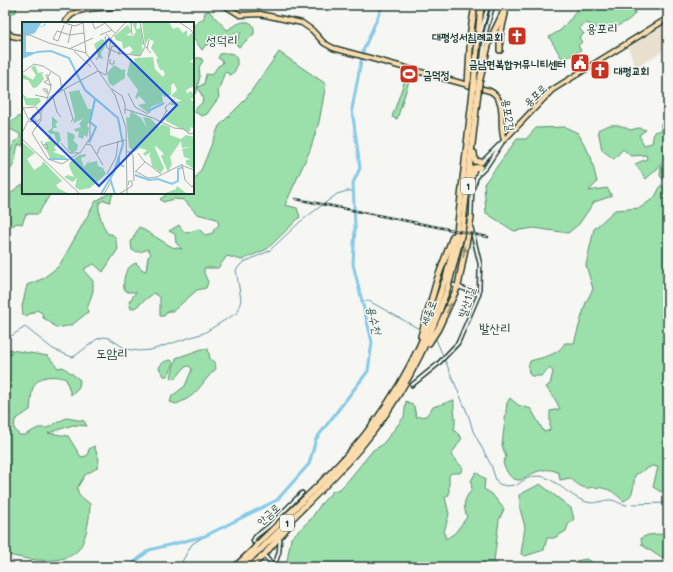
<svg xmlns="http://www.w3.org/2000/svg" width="673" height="572" viewBox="0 0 673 572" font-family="Mali,'Poor Story',sans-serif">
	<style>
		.built { fill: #e9e1d0 }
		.green { fill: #9bdfab; stroke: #5d8e70 }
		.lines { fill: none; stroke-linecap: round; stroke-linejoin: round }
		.stream { stroke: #5d91a0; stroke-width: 1 }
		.river { stroke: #87c9e8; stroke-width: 3 }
		.minor-casing { stroke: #1f3d34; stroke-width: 5.5 }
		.major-casing { stroke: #1f3d34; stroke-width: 7 }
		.highway-casing { stroke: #1f3d34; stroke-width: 8 }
		.minor { stroke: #f6f6f2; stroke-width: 2.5 }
		.major { stroke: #fcdcac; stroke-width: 4 }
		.highway { stroke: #fcdcac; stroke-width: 5 }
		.rail-casing { stroke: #1f3d34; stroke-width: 2.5 }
		.rail { stroke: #f6f6f2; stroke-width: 1; stroke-dasharray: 3; stroke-linecap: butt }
		.highway-bridge-casing { stroke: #1f3d34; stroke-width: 8; stroke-linecap: butt }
		.highway-bridge { stroke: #fcdcac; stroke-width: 5 }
		.oneway { fill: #8e8c70 }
		.labels { text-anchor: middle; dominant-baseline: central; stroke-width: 3; stroke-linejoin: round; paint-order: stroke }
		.shield { fill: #f6f6f2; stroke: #60746d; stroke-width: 1 }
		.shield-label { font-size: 10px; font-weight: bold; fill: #1f3d34 }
		.poi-label { font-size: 11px; font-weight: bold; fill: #1f3d34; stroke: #f6f6f2; text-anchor: end }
		.street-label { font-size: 11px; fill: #1f3d34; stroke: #f6f6f2 }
		.water-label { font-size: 12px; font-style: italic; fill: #345958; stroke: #f6f6f2 }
		.quarter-label { font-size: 13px; fill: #1f3d34; stroke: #f6f6f2 }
		.inset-river { fill: none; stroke: #87c9e8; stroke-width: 2 }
		.inset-road { fill: none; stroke: #a0aca6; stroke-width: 1 }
		.view { fill: #1d4ed8; fill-opacity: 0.15; stroke: #1d4ed8; stroke-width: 2 }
		.inset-edge { fill: none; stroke: #1f3d34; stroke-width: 2 }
	</style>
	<rect width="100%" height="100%" fill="#f6f6f2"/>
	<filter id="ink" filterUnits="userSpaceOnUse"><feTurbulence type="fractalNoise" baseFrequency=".025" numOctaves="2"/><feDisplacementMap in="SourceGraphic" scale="8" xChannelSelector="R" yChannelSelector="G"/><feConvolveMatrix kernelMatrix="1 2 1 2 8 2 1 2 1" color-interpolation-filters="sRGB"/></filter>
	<g filter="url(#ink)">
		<path class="built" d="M668 20V48L636 68 627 45Z"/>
		<g class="green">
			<path d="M5 5 17 6 16 12 5 16Z"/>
			<path d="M580 5H603L605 9 611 5H639C631 23 626 20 611 30L597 28 587 23 579 28 584 34 579 38 582 42 578 46 581 50 563 60 549 37 561 30 569 20H570Z"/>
			<path d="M209 11 226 29 228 30C237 22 256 15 254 34L239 47 236 44 241 32C232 31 228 38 223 44L216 43 206 45 202 50 193 37V26L204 18 205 12Z"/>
			<path d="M279 52 326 84 319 122 310 150 285 205 297 208 300 217 267 249 242 260 227 256 218 268H204V273L208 282 206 288 197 290 173 311H168L164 316H160V297L154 293 136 307 131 309 129 302 136 292H128L124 289C123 278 125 267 136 263L143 270 146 271 148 257 151 254 148 249C142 252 137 253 132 250L131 242 139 227 172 247 182 249 176 243 175 234 169 231 179 225 183 231 187 233 199 229 205 235 213 233 214 229 219 225 217 219 197 214 184 200 174 199 163 202 160 199 169 193H193V179L196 178 202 168 219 126 244 101Z"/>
			<path d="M228 53 234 54C239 60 238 69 231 75L226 72 224 74 218 92 219 97 207 114 202 116 193 111 202 103 203 97 198 89V87L204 84 206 74 212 75 218 66 222 64 223 61 218 58 220 54Z"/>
			<path d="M195 58H201L203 61 199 67 200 76 196 93 193 94V64Z"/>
			<path d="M406 77 410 78 397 119 392 117Z"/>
			<path d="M19 116 23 121V146L19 144C15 151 17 156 14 163 12 169 6 173 5 180V152H10L14 143 20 137V134L10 129 9 124Z"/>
			<path d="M661 123 668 139 662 148 667 152 658 168 646 179 635 164 647 159 646 155 631 156 623 149 614 159 602 150 598 130C611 123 618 123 630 130L639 128 646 130 639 135 644 145 652 143 654 132 661 130Z"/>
			<path d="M565 127 578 133 591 157 597 182 589 191 607 188 612 196 594 202 579 224 568 233 534 228 514 231 486 213 484 184 517 139H526L536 128Z"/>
			<path d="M663 163 668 168V174L663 179 660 176 661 165Z"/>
			<path d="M23 184V193H51L38 214H26L22 224 17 223 12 226 5 222C5 203 5 194 23 184Z"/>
			<path d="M661 185 668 190V491L665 489 661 492 653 487 658 467 652 466 635 475C633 486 635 495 624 501 618 497 614 491 606 489 586 483 590 496 570 478L560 480 559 473C545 465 533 473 521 480 510 481 507 472 503 463L506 457 502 445 507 403 510 398 518 405 531 409 544 432 550 430V411L560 409 555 399 546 387 550 384 553 372 550 368 541 376H531C527 371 528 367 530 361 543 357 557 356 565 343H574L586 302 593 289 586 265 594 229 615 210 640 208 655 197Z"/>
			<path d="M110 193H113L110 202 104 200 99 203C98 213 102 226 108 234H112L115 237 118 249 103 272 94 264 85 268V272L93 281V291L87 309 88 312 72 325 57 328 47 320 43 318 42 313 37 310 26 316 23 315 22 307 27 285 42 279 59 266 96 201Z"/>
			<path d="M5 349 48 356 58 368 63 367 80 380 79 387 71 395 66 379C54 375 36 374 32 391 31 397 31 404 30 410L15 420 14 428 19 435H25L38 428H47L66 418 84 421 87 426 73 425 48 433 68 436 81 457 87 456 89 449 94 446 99 459 97 468 85 475 77 488 79 495 90 504C90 517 86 545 75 553 57 566 24 559 5 554Z"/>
			<path d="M202 349H208L210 359 215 363 216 369C199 384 200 395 176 404L170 402 172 396 185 386 192 369 189 366 185 367 176 378 173 379 171 377 176 358Z"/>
			<path d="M171 360 173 362C173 367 170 372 167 376H164L159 368C162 362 165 361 171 360Z"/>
			<path d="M454 400C453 413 457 417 454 430L462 438 451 455 463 468 460 473H451L449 476V495L445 497 449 514 444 532 446 539 455 533 467 517C463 506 463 499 472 490L471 481 476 472 485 479 484 489 492 494 504 509 499 520 494 561 499 567H286L291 538 311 519 321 504 333 491 340 489 346 483 373 450 382 445 404 417 406 401 414 406 416 417 426 416 433 407Z"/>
			<path d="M540 484 571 508 574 519 568 525 566 531 554 538H547L544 550 525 556 521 554 525 527 520 509 519 495Z"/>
			<path d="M661 534C671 542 668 555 668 567H653L664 563 666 561 642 545 641 538 648 535Z"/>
			<path d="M586 559 601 567H574L576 561Z"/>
		</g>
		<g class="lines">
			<g class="stream">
				<path d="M361 301H369L421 330"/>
				<path d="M435 337 469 417 473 431 491 465 496 480 499 484 507 486 514 485"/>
				<path d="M5 340 25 327 53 349 72 357 75 356 97 339 104 337 109 338 126 349 139 351 151 350 204 333 238 312 241 299 236 270 242 263 269 251 301 221 337 194 347 191H354"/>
				<path d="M517 485C548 460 559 494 587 502 596 505 604 499 612 500 617 501 621 505 627 505"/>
				<path d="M632 504 668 503"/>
				<path d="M179 567 192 544 205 536"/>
			</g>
			<path class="river" d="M129 567 149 550 205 536 277 500 309 464 316 439 368 371 372 342 353 264 355 227 353 183 360 168 352 109 363 51 383 5"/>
			<defs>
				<g id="minor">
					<path d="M481 32 488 5"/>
					<path d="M482 62 486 31 493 5"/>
					<path d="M482 162 504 140"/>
					<path d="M480 173 486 167 502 143"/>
					<path d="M471 218 472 190 480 168"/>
					<path d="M450 284 479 294"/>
					<path d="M412 385 438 364 458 343 479 294 480 264 471 227"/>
					<path d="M256 547 253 541 255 537 269 526 302 493"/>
					<path d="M260 550 274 567"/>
					<path d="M274 567 279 552 280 538"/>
				</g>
				<g id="major">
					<path d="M224 5 240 15 260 14 302 23 312 30 324 43 333 48 490 91C508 100 498 124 504 140L552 90 668 18"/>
					<path d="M65 23C75 2 108 11 126 5"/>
					<path d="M5 30 12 36 23 38"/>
				</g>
				<g id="highway">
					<path d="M500 50V35L505 14"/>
					<path d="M474 82 481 5"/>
					<path d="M479 83 489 42 507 5"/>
					<path d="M468 85 471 30 475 5"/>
					<path d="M474 153 475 161 481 162"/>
					<path d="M472 176 474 168 480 167"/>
					<path d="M446 278 457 232 473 91"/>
					<path d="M450 279 462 232 478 92"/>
					<path d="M421 336 437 280 453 236"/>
					<path d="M429 343 438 329 458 286 471 218"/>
					<path d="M257 545C293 509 332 475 364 436 400 391 426 340 443 285"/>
					<path d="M261 549C294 516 329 484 359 449 400 401 428 346 448 287"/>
					<path d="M235 567 254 549"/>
					<path d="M242 567 257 552"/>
					<path d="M250 567 264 555 291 523"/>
				</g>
			</defs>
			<use href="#minor" class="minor-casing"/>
			<use href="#major" class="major-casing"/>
			<use href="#highway" class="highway-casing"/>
			<use href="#minor" class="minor"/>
			<use href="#major" class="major"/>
			<use href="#highway" class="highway"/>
			<defs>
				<path id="rail" d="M296 199 488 237"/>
			</defs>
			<use href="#rail" class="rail-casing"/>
			<use href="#rail" class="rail"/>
			<defs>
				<g id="highway-bridge">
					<path d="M473 91 474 82"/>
					<path d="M478 92 479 83"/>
					<path d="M443 285 446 278"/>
					<path d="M448 287 450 279"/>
					<path d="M254 549 257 545"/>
					<path d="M257 552 261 549"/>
				</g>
			</defs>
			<use href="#highway-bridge" class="highway-bridge-casing"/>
			<use href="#highway-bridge" class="highway-bridge"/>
		</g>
		<defs><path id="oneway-solid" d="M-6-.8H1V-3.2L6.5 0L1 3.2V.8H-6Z"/></defs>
		<g class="oneway">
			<use href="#oneway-solid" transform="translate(464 252) rotate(-81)"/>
			<use href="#oneway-solid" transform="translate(449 308) rotate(-64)"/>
		</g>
	</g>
	<defs>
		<symbol id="church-square" viewBox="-11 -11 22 22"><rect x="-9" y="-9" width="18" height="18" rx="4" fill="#c8321e" stroke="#f6f6f2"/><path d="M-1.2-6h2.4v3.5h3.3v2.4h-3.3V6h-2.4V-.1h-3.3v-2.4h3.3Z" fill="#fff"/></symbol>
		<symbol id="civic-square" viewBox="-11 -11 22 22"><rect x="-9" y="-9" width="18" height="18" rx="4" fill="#c8321e" stroke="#f6f6f2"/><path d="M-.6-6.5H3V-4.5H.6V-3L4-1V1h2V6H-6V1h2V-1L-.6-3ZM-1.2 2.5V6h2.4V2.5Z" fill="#fff"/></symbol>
		<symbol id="stadium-square" viewBox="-11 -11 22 22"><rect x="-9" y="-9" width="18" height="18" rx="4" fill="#c8321e" stroke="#f6f6f2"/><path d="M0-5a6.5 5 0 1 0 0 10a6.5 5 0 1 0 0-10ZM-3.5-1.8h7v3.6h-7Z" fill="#fff"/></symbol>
	</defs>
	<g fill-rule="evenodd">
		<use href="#church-square" x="506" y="25" width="22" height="22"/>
		<use href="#civic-square" x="569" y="52" width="22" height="22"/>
		<use href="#church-square" x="589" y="59" width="22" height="22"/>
		<use href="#stadium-square" x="398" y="63" width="22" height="22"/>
	</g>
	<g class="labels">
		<g class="shield">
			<rect x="461" y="178" width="14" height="16" rx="3"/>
			<rect x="280" y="515" width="14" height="16" rx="3"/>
		</g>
		<g class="shield-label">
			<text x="468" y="186">1</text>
			<text x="287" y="523">1</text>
		</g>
		<g class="poi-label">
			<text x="503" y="36">대평성서침례교회</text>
			<text x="566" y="63">금남면복합커뮤니티센터</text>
			<text x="614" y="70" text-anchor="start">대평교회</text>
			<text x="423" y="74" text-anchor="start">금덕정</text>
		</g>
		<g class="street-label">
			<text transform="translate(535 95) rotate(-44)">용포로</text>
			<text transform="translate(509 115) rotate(82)">용포2길</text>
			<text transform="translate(466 302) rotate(-72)">발산1길</text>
			<text transform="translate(428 313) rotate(-69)">세종로</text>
			<text transform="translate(268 514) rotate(-42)">안금로</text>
		</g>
		<g class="water-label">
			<text transform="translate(375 320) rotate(77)">용수천</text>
		</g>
		<g class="quarter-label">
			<text x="602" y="27">용포리</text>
			<text x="222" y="39">성덕리</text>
			<text x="495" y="327">발산리</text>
			<text x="112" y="352">도암리</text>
		</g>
	</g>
	<g transform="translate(22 22)">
		<rect width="172" height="172" fill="#f6f6f2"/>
		<path d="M110 0H115L114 7 119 6 121 22 119 24 121 26 118 34 107 32 111 28 108 24 101 27 100 20 94 18 92 14 106 3 110 10 104 13 111 14 114 10ZM120 0H147L151 7 156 5 161 11 165 8V15L170 11 172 15V36L168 40 172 41V64L164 68 165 72 168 69 172 72V76L168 77 172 80V106L169 105 167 111 144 99 143 93 150 90 153 83H148L150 80 160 79 149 74 155 68 152 61 149 63V73L143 75 140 73 141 80 129 85 126 91 116 83 124 81 117 74 115 77 113 76 116 68 105 53 108 39 113 41 112 37 114 36 131 35 133 47 141 55 143 52 141 48H138L134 38 136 36 129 26 132 19 126 17 123 24ZM80 17 83 19 79 25 83 21 84 23 79 31 81 37 77 36 72 22ZM13 43 16 51 22 50 20 52 22 57 15 65 11 66 6 58 1 57V52L11 58 14 53 9 46ZM92 43 100 48 103 47V56L91 64 87 61 85 51ZM57 68 66 87H70V94L65 104 67 106 66 113 65 115 62 113 61 117 56 115 57 109 54 110 52 107 59 105 57 102 61 97 51 101 53 94 47 70ZM0 71 5 76H17L19 79 14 84 4 83ZM109 89 119 96 125 106 121 95 128 96 137 105 140 102 148 105V113L159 117 164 113 172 115V147L164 142V138L169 137 162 135 160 127 169 125 160 126 159 119 148 135 150 142 146 150 139 134 142 132 134 124 133 126 142 146 139 151 130 144 128 134 126 136 129 130 123 134 121 132 125 128 118 126 112 130 107 125 104 95 107 96ZM30 94 36 100 33 102 35 106H31V109L37 110 39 118 36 123 32 112H28L34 123 32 126 35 128 31 130 43 134V136H28L23 125V120L29 119 26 117 28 111 25 110 30 106ZM45 106V110L52 112 53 116 51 118 56 123 55 128 50 131 46 127ZM0 120 13 131 5 137 12 148 20 143 21 139 40 159 34 163 36 166 47 172H0ZM64 132V134L59 136 62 145 69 136 66 141 75 139 76 144 81 146 84 152 68 166 58 168 53 165 55 156 51 160 42 155 46 153 52 155 47 144 48 140 57 133ZM155 164 165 172H141L154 167Z" fill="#9bdfab"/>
		<path d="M0 0H20L16 6 22 3 23 0V4H22L16 6 13 11 4 14V30H17L0 37Z" fill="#87c9e8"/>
		<path class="inset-river" d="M14 30 29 29 47 36 63 68 96 96 101 122 92 150 79 172M127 91 128 88 142 81M67 121 74 105 68 100 73 77M97 135V141L102 145M27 137H46M113 153 127 158 136 157 150 162 156 159V147L161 145M88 156 93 172"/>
		<path class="inset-road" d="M39 0 53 4 63 0M61 0 64 31M70 0 73 7 83 1M82 0 93 11M104 0 109 1 110 13M118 0 122 23 125 26M157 0 169 8 172 13M0 10 27 21 64 31 93 73 104 106 105 172M84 12 97 26V33M78 13 90 8M83 14 85 26 96 31 118 34 123 25M127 18 125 27 129 31M36 19 31 17 35 9 48 13 62 11M36 19 42 3M46 21 50 3M47 27 71 16M52 29 69 45M87 35 90 24 95 25M88 37V42H92V38M74 38 77 34 76 27M0 51 12 42 21 44 38 55 40 69M26 53H24L26 58 22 60 29 64V61M84 53 89 16 104 0M90 67 100 74 103 82V92M42 68 51 97 49 100M106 71 113 85 126 92M24 72 26 71 25 69V67H21L23 70 25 69M13 73 26 76M31 75 35 90 39 95M25 76 29 66 26 55 29 50M0 84 7 98M1 86 14 85 18 92M103 87 131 96 152 106 162 107 167 112 172 111M145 90 143 85 153 77M20 97 10 111 26 137 40 142 57 131M14 99 10 94 16 89M138 100 145 88M0 111 6 99 15 100 19 96V90L26 76 76 49 84 53M0 117 58 172M19 119 22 125 24 127 26 126 25 122 21 123M39 121 48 131H58L68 116V100M64 122 69 123 81 143M104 130H109L111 134 112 159M116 131 122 139 139 152M75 132 78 125 103 118M160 142 163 158 170 165 172 162M113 149 126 156 135 155 159 143 172 148M114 149 123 140M85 152 94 135 96 119M82 172 89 160M97 172 110 164V159H107L106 163"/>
		<path class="view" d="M87 17 155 83 77 164 9 97Z"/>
		<rect width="172" height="172" class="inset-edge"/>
	</g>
	<rect width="673" height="572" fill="none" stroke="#f6f6f2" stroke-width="20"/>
	<rect x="10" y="10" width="653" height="552" fill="none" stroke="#1f3d34" stroke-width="1.5" filter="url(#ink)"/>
</svg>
